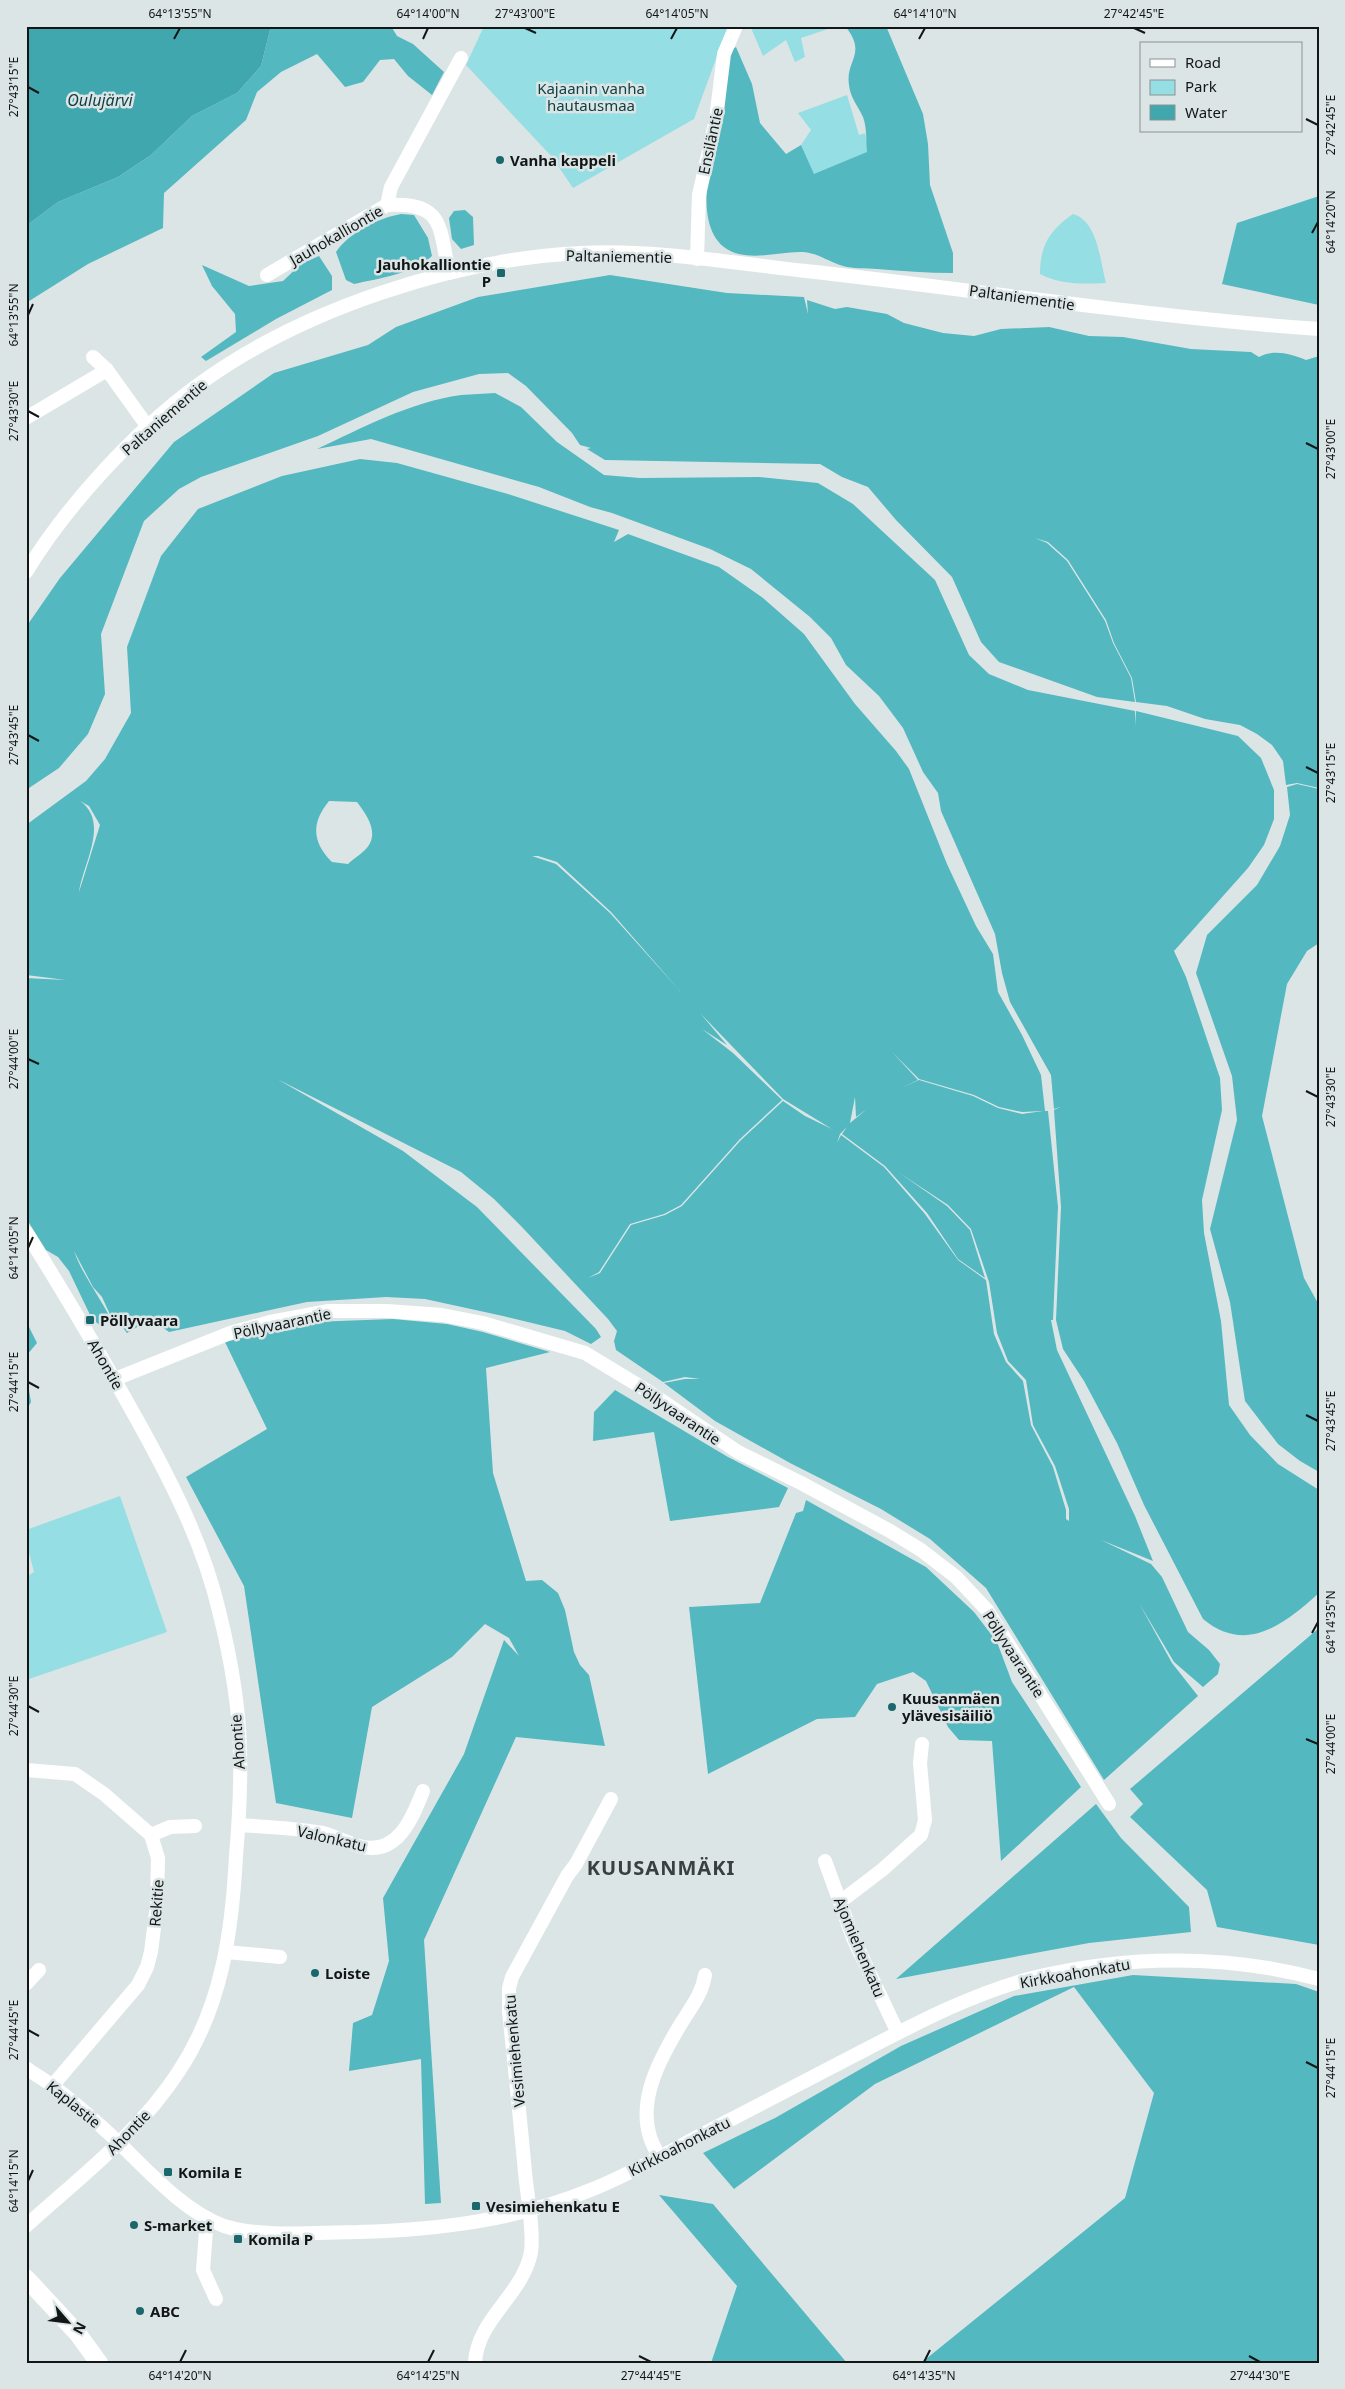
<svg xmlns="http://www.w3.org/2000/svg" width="1345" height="2389" viewBox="0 0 1345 2389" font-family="'Noto Sans',sans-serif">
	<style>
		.green { fill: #95dee3 }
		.forest { fill: #53b8c0; fill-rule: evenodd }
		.water { fill: #40a7af }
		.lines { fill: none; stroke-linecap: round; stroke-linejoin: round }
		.minor { stroke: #fff; stroke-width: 14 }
		.major { stroke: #fff; stroke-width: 18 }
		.ticks { fill: none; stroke: #131616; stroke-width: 2 }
		.poi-dot { fill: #1a686d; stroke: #dce5e5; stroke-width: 2 }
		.labels { text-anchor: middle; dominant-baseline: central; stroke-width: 5; stroke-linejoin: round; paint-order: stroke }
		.park-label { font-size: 15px; fill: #104043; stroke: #dce5e5 }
		.street-label { font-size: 15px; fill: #131616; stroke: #dce5e5 }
		.poi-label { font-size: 15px; font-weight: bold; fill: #131616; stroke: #dce5e5; text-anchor: start }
		.water-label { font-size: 16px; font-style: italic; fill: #0e3e42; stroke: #dce5e5 }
		.district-label { font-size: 20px; font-weight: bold; letter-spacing: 1px; fill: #394040; stroke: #dce5e5 }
		.neatline { fill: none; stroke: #131616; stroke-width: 2 }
		.ticks-label { font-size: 12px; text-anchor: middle; fill: #131616 }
	</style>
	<rect width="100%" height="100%" fill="#dce5e5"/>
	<g class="green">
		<path d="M484 26H728L694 119 573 188 552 157 466 65Z"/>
		<path d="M753 26H837L801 38 805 57 795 62 786 40 763 56 751 28Z"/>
		<path d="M847 95 859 135 865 133 869 152 814 175 801 145 811 130 798 113Z"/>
		<path d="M1073 214C1098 221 1100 261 1106 283 1083 284 1061 285 1040 274 1040 245 1050 230 1073 214Z"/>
		<path d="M120 1496 167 1632 26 1680V1577L34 1572 26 1541V1530Z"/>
	</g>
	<g class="forest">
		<path d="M271 26H391L397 36 413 44 444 72 432 95 408 76 394 59 380 60 363 82 345 87 317 54 281 72 257 92 246 120 164 193 163 228 88 264 26 303V226L58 202 118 177 151 155 192 116 237 93 261 66Z"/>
		<path d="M845 26H886L923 114 928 144 930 185 953 253V273C927 273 902 271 877 269 866 268 853 269 843 266 829 262 818 253 803 252 781 251 758 260 735 253 708 244 705 212 707 188L729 51 736 47 752 84 760 123 786 154 801 145 814 174 867 152C866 141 867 127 863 117 858 106 850 97 849 85 845 60 868 54 845 26Z"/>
		<path d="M1319 196V305L1222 284 1237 223Z"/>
		<path d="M465 210 473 217 474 245 461 249 452 239 449 218 454 211Z"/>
		<path d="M401 214 414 215 428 238 432 256C412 274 380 278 354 284L346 280 336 252C349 233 378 218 401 214Z"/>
		<path d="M319 256 332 276V290L276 319 206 361 201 357 236 332 235 314 212 286 202 265 249 286 283 281 301 264Z"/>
		<path d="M610 275 727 293 804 297 808 314 807 300 835 309 847 307 887 314 904 323 943 333 974 336 1001 329 1049 327 1089 336 1123 337 1191 349 1251 352 1259 357C1274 349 1291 354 1306 360L1319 356V788L1297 783 1286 785 1283 761 1272 745 1257 734 1240 725 1205 719 1167 706 1136 702 1132 678 1114 643 1106 620 1068 560 1048 542 1035 538 1047 543 1067 561 1105 621 1113 643 1131 678 1135 702 1097 697 999 662 981 642 952 577 896 520 868 487 842 477 820 464 605 460 587 449 591 448 580 445 572 433 526 386 508 373 479 374 413 392 318 436 201 477 179 489 144 521 101 634 105 694 88 734 59 768 26 790V627L60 578 174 442 274 373 368 345 396 327 478 297Z"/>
		<path d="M495 393 521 407 557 442 604 475 640 478 760 477 818 483 853 504 935 580 969 655 989 674 1028 690 1135 711V726L1136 711 1238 736 1261 758 1274 790V819L1264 845 1248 868 1174 951 1186 977 1220 1078 1222 1110 1202 1200 1204 1233 1221 1321 1229 1405 1250 1435 1278 1464 1319 1490V1593C1284 1624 1247 1655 1203 1619L1144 1505 1117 1443 1084 1381 1063 1349 1056 1320 1061 1207 1054 1110 1060 1107 1054 1109 1051 1075 1010 1002 1002 973 995 934 941 811 938 793 923 772 903 728 879 696 846 665 831 638 810 617 751 569 710 549 612 513 590 507 539 487 371 439 317 449C362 428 410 402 461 395 472 394 484 394 495 393Z"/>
		<path d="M360 459 397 463 508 494 619 530 614 542 628 534 719 567 763 598 804 634 855 704 896 751 909 769 947 864 976 926 993 954 998 992 1022 1035 1041 1075 1045 1111H1048L1058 1207 1053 1320H1051L1057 1350 1135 1516 1153 1561 1101 1540 1151 1564 1162 1577 1188 1632 1209 1650 1220 1664 1218 1674 1203 1687 1174 1662 1139 1603 1172 1663 1198 1696 1104 1780 986 1588 930 1539 881 1509 790 1463 715 1421 664 1383 685 1379H700L685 1377 663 1382 616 1350 614 1341 617 1331 608 1319 521 1226 494 1199 461 1172 277 1079 403 1151 477 1207 596 1329 601 1337 591 1344 565 1331 503 1316 425 1299 386 1297 307 1302 169 1332 151 1319 127 1333 121 1325 113 1321 102 1297 93 1287 74 1251C83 1276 100 1297 112 1321L101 1326 92 1319 69 1271 58 1257 46 1250 26 1218V978L66 980 26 975V825L86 781 105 759 131 713 127 647 161 556 198 509 282 476ZM80 801 89 806 100 825 79 892C83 864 110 822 80 801ZM329 801 357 802C366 814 378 830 369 845 365 852 354 858 348 864L332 862C312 842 311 823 329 801ZM532 856H538L557 862 611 912 680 991 610 913 556 864ZM700 1013 783 1099 832 1129 805 1116 783 1101 741 1140 682 1206 665 1215 631 1225 600 1273 588 1278 599 1272 630 1224 664 1214 681 1205 740 1139 782 1100 733 1053 702 1029 727 1045ZM892 1052 919 1079 974 1095 999 1107 1022 1112 1043 1111 1022 1114 998 1108 973 1096 919 1080 901 1088 918 1080ZM855 1097 856 1117 867 1109 850 1123ZM847 1127 842 1134 885 1166 927 1213 958 1259 985 1278 970 1230 947 1206 898 1172 948 1205 971 1229 989 1282 997 1333 1008 1361 1026 1380 1033 1425 1055 1466 1069 1509V1521L1066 1519V1510L1053 1467 1031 1425 1023 1381 1006 1362 994 1334 986 1280 958 1260 925 1214 884 1167 841 1135 837 1143 840 1134Z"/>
		<path d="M1297 784 1319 789V943L1307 951 1287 984 1262 1116 1304 1278 1319 1305V1472L1300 1461 1278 1444 1245 1401 1230 1302 1210 1229 1237 1120 1232 1076 1196 973 1207 935 1257 885 1280 846 1290 815 1287 787Z"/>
		<path d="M393 1319 447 1324 483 1332 550 1352 486 1368 493 1473 526 1581 542 1580 558 1593 565 1610 574 1652 580 1665 589 1675 605 1746 516 1737 424 1940 441 2203 425 2204 421 2059 349 2071 353 2023 372 2015 389 1961 383 1898 464 1754 504 1640 519 1656 509 1638 485 1624 452 1657 372 1707 352 1818 276 1803 244 1586 186 1477 267 1429 225 1342 312 1322Z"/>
		<path d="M26 1321 37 1343 26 1356Z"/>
		<path d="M26 1372 31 1402 26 1411Z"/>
		<path d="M615 1390 728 1457 788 1488 779 1507 670 1521 654 1432 593 1441 594 1412Z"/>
		<path d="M806 1500 926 1567 974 1612 997 1642 1012 1682 1081 1787 1001 1861 992 1741 959 1740 948 1727 926 1681 913 1672 877 1684 855 1717 817 1719 708 1774 689 1607 760 1603 796 1513 803 1511Z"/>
		<path d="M1319 1628V1945L1217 1927 1207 1890 1130 1817 1143 1804 1130 1789Z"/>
		<path d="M1096 1804 1121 1838 1189 1907 1191 1932 1089 1943 896 1979Z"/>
		<path d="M1133 1975 1296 1984 1319 1992V2363H921L1125 2198 1154 2093 1074 1987 875 2084 734 2189 703 2153 775 2118 901 2046 1014 1996Z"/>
		<path d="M659 2195 713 2204 847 2363H711L737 2286Z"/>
	</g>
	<path class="water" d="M26 26H271L261 66 237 93 192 116 151 155 118 177 58 202 26 226Z"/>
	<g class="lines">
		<g class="minor">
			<path d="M387 205 391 187 461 58"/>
			<path d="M697 259 699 195 716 119 724 54 736 26"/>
			<path d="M267 275 387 205C444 202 439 226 449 273"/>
			<path d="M93 357 107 370 148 427"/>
			<path d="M26 418 107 370"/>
			<path d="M26 572C67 505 134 432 198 385 300 310 454 259 581 253 655 249 732 263 806 271 977 290 1147 317 1319 329"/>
			<path d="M26 1232C66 1296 104 1360 140 1425 172 1483 204 1546 219 1611 230 1655 239 1704 240 1750 241 1785 239 1821 236 1856 232 1932 222 2006 179 2071 139 2133 80 2177 26 2226"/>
			<path d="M115 1379 230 1333 270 1322 329 1311H387L442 1315 483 1323 585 1353 646 1390 738 1452 801 1483 890 1531 921 1550 956 1577 987 1610 1109 1804"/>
			<path d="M26 1770 75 1774 104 1794 151 1835 158 1858 157 1904 151 1952 147 1967 138 1985 53 2085"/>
			<path d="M239 1825C267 1827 295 1828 323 1833 335 1836 347 1843 359 1846 397 1857 412 1819 423 1791"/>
			<path d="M151 1835 170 1827 195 1826"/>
			<path d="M825 1861 853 1938 898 2033"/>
			<path d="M840 1902 882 1870 921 1835 925 1820 920 1763 922 1744"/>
			<path d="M226 1952 280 1957"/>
			<path d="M26 1984 39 1970"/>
			<path d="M26 2068C35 2075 46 2080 55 2088 72 2100 88 2115 104 2129 139 2160 179 2210 224 2226 261 2238 319 2232 358 2232 438 2230 518 2220 593 2189 630 2174 665 2154 701 2135 753 2108 805 2081 857 2054 913 2025 971 1994 1032 1978 1126 1955 1225 1954 1319 1979"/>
			<path d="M660 2157C629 2113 658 2061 682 2022 692 2006 702 1994 705 1975"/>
			<path d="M207 2218 203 2270 216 2299"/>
			<path d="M475 2363C477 2319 523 2295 531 2252 534 2230 527 2195 525 2172 520 2119 515 2066 509 2012V1988L512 1977 567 1876 576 1864 611 1799"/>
		</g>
		<path class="major" d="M26 2278 78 2334 99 2363"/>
	</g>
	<path class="ticks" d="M525 28 536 33M1134 28 1145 33M174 39 180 28M423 39 428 28M671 39 677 28M919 39 925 28M28 87 39 93M1306 119 1318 125M1312 233 1318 222M28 315 33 304M28 411 39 417M1306 443 1318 449M28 735 39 741M1306 767 1318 773M28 1059 39 1064M1306 1091 1318 1097M28 1248 33 1237M28 1382 39 1388M1306 1415 1318 1421M1312 1633 1318 1622M28 1706 39 1712M1306 1739 1318 1744M28 2030 39 2036M1306 2062 1318 2068M28 2181 33 2170M639 2356 651 2362M1249 2356 1260 2362M180 2362 186 2350M428 2362 434 2350M924 2362 930 2350"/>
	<g class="poi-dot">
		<circle cx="500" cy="160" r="5"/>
		<rect x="496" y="268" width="10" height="10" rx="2.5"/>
		<rect x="85" y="1315" width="10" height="10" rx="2.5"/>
		<circle cx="892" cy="1707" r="5"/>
		<circle cx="315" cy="1973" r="5"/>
		<rect x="163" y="2167" width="10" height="10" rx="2.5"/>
		<rect x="471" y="2201" width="10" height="10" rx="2.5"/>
		<circle cx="134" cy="2225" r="5"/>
		<rect x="233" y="2234" width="10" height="10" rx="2.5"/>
		<circle cx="140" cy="2311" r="5"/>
	</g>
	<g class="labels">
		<g class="park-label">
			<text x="591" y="88">Kajaanin vanha<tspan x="591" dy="17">hautausmaa</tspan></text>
		</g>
		<g class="street-label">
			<text transform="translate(710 141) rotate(-78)">Ensiläntie</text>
			<text transform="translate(336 235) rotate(-30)">Jauhokalliontie</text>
			<text transform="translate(619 256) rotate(1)">Paltaniementie</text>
			<text transform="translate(1022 297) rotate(8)">Paltaniementie</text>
			<text transform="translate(164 417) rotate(-41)">Paltaniementie</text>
			<text transform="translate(282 1323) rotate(-12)">Pöllyvaarantie</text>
			<text transform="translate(106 1364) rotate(60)">Ahontie</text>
			<text transform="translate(678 1413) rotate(34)">Pöllyvaarantie</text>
			<text transform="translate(1014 1654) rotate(57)">Pöllyvaarantie</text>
			<text transform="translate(237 1742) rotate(-94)">Ahontie</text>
			<text transform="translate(332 1838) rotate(13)">Valonkatu</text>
			<text transform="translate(156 1903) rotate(-86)">Rekitie</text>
			<text transform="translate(860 1947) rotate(67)">Ajomiehenkatu</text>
			<text transform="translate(1075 1973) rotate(-10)">Kirkkoahonkatu</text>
			<text transform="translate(514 2051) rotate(-95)">Vesimiehenkatu</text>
			<text transform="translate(74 2104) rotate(39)">Kaplastie</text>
			<text transform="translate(128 2132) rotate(-46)">Ahontie</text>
			<text transform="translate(679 2146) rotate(-27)">Kirkkoahonkatu</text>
		</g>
		<g class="poi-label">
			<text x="510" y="160">Vanha kappeli</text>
			<text x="491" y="264" text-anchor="end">Jauhokalliontie<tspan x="491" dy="17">P</tspan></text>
			<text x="100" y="1320">Pöllyvaara</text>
			<text x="902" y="1698">Kuusanmäen<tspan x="902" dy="17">ylävesisäiliö</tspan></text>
			<text x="325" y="1973">Loiste</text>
			<text x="178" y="2172">Komila E</text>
			<text x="486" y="2206">Vesimiehenkatu E</text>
			<text x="144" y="2225">S-market</text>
			<text x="248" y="2239">Komila P</text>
			<text x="150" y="2311">ABC</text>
		</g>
		<g class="water-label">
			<text x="100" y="100">Oulujärvi</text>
		</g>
		<g class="district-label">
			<text x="661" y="1867">KUUSANMÄKI</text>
		</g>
	</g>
	<rect width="1345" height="2389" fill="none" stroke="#dce5e5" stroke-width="55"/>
	<rect x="1140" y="42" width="162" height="90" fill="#dce5e5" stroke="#8c9292"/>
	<rect x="1150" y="59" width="25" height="8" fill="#ffffff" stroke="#8c9292"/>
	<text x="1185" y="68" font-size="15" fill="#131616">Road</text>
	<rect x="1150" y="80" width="25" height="15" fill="#95dee3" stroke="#8c9292"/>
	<text x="1185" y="92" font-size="15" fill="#131616">Park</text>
	<rect x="1150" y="105" width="25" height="15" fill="#40a7af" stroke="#8c9292"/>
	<text x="1185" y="118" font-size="15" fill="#131616">Water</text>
	<g transform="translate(68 2322) rotate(118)" stroke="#dce5e5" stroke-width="4" paint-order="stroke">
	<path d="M0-4L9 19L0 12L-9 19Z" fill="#131616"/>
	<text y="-8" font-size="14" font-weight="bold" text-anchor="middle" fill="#131616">N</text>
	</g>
	<rect x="28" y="28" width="1290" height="2334" class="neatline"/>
	<g class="ticks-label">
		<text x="180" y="18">64°13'55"N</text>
		<text x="428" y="18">64°14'00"N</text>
		<text x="525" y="18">27°43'00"E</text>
		<text x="677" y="18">64°14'05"N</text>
		<text x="925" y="18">64°14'10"N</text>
		<text x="1134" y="18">27°42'45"E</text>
		<text transform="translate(14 87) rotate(-90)" y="4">27°43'15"E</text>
		<text transform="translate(1331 125) rotate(-90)" y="4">27°42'45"E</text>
		<text transform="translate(1331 222) rotate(-90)" y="4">64°14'20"N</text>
		<text transform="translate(14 315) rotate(-90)" y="4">64°13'55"N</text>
		<text transform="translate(14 411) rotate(-90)" y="4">27°43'30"E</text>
		<text transform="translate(1331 449) rotate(-90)" y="4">27°43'00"E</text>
		<text transform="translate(14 735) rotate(-90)" y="4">27°43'45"E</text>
		<text transform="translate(1331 773) rotate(-90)" y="4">27°43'15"E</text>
		<text transform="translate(14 1059) rotate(-90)" y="4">27°44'00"E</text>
		<text transform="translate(1331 1097) rotate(-90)" y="4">27°43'30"E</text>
		<text transform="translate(14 1248) rotate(-90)" y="4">64°14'05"N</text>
		<text transform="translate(14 1382) rotate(-90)" y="4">27°44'15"E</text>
		<text transform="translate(1331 1421) rotate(-90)" y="4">27°43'45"E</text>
		<text transform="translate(1331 1622) rotate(-90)" y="4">64°14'35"N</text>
		<text transform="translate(14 1706) rotate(-90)" y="4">27°44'30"E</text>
		<text transform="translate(1331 1744) rotate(-90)" y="4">27°44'00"E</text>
		<text transform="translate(14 2030) rotate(-90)" y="4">27°44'45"E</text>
		<text transform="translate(1331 2068) rotate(-90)" y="4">27°44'15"E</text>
		<text transform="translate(14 2181) rotate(-90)" y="4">64°14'15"N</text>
		<text x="180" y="2380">64°14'20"N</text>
		<text x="428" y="2380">64°14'25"N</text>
		<text x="651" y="2380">27°44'45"E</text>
		<text x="924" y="2380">64°14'35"N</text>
		<text x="1260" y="2380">27°44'30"E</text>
	</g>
</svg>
